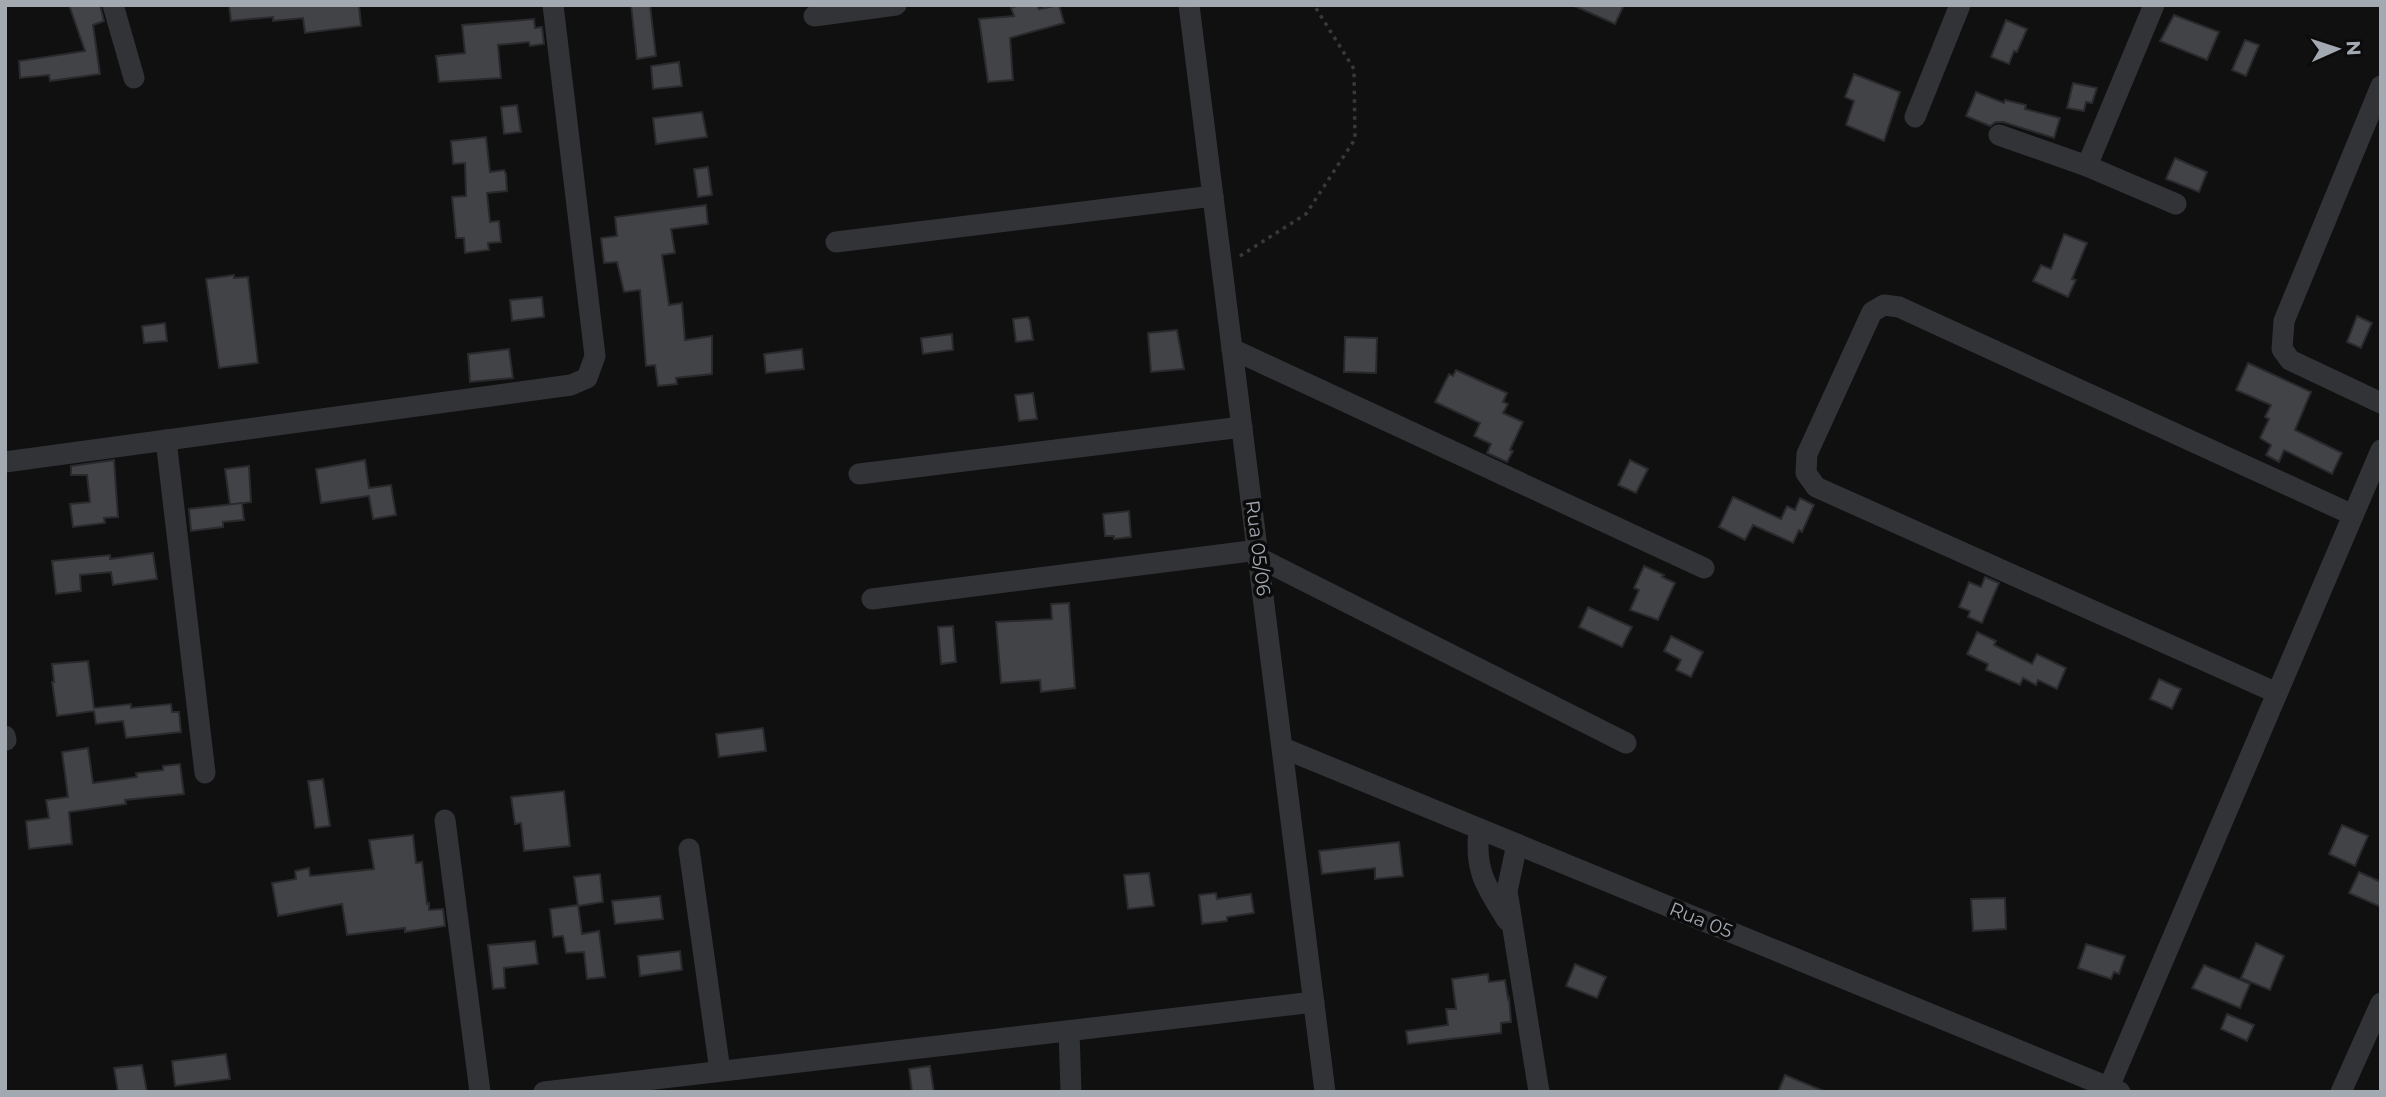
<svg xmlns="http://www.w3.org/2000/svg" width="2386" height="1097" viewBox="0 0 2386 1097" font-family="Montserrat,sans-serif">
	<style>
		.building { fill: #414347; stroke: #2a2a2d; stroke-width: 2 }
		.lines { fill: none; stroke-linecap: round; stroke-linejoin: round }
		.path { stroke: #373a3d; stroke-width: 3.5; stroke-dasharray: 3.5 5; stroke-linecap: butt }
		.minor { stroke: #313336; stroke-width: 21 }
		.labels { text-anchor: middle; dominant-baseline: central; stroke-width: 7; stroke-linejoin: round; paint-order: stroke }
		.street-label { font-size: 19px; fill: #a2a9b1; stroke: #0b0b0c }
	</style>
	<rect width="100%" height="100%" fill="#101011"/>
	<g class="building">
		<path d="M69 5H100L104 21 93 25 100 74 50 81 49 75 20 78 19 61 85 51Z"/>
		<path d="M229 5H359L361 26 305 33 303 18 273 21V17L231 21Z"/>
		<path d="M631 5H650L656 56 637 59Z"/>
		<path d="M1019 5H1037L1039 9 1059 5 1064 23 1010 38 1013 80 988 82 979 19 1014 16 1011 8Z"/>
		<path d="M1572 5H1624L1615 24Z"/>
		<path d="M2174 15 2219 32 2207 60 2160 41Z"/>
		<path d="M534 19 535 28 542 27 544 44 530 46 529 42 498 45 501 78 439 82 436 56 465 53 462 25Z"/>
		<path d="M2006 20 2027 29 2017 52 2014 51 2009 64 1991 57Z"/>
		<path d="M2245 40 2259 45 2246 76 2232 70Z"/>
		<path d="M679 62 682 86 653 89 651 66Z"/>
		<path d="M1854 74 1900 92 1884 141 1846 125 1854 101 1845 97Z"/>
		<path d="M2073 83 2097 88 2092 103 2086 102 2084 111 2067 108Z"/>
		<path d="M1976 92 2004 103 2005 100 2026 105 2025 109 2060 118 2054 138 2003 122H1996L1990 126 1966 116Z"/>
		<path d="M517 105 521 132 504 134 501 107Z"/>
		<path d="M702 112 707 137 656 144 653 118Z"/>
		<path d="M486 137 490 172 504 170 506 174 507 191 487 193 490 222 499 221 501 242 488 243 489 250 465 253 464 238H456L452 197 466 196 465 163 453 164 451 141Z"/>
		<path d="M2175 158 2207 172 2199 192 2166 179Z"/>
		<path d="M708 167 712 195 698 197 694 169Z"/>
		<path d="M706 205 708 224 671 229 675 253 662 255 669 305 682 303 685 340 712 336V374L676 378 677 384 658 386 655 365 646 366 640 290 624 292 617 262 604 263 601 238 617 236 615 217Z"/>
		<path d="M2064 234 2087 243 2072 279 2076 280 2068 297 2033 281 2041 265 2051 269Z"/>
		<path d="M234 275V278L248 277 258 363 219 368 206 279Z"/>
		<path d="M542 297 544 317 512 321 510 300Z"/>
		<path d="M2357 316 2372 323 2361 348 2347 342Z"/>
		<path d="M1028 317 1030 321 1033 340 1016 342 1013 319Z"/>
		<path d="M165 323 167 341 144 343 142 326Z"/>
		<path d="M1177 330 1184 369 1151 372 1148 333Z"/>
		<path d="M952 334 953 350 923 354 921 338Z"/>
		<path d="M1345 337 1377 338 1376 373 1344 372Z"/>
		<path d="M509 349 513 378 470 382 468 354Z"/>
		<path d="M802 349 804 369 766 373 764 354Z"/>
		<path d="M2248 363 2311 392 2295 430 2342 453 2332 474 2284 450 2279 462 2266 455 2271 445 2260 438 2269 419 2265 417 2271 405 2236 390Z"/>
		<path d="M1456 370 1507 393 1503 402 1508 404 1503 413 1523 422 1510 450 1513 451 1507 462 1487 453 1491 444 1474 436 1480 423 1435 402 1449 374 1453 376Z"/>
		<path d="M1033 393 1037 419 1019 421 1015 395Z"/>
		<path d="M114 460 118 517 104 518 105 523 73 527 70 504 90 502 87 475H71V466Z"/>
		<path d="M365 460 369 488 391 485 396 515 373 519 369 496 321 503 316 469Z"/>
		<path d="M1630 460 1648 469 1636 493 1618 485Z"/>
		<path d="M249 466 251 502 230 505 225 469Z"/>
		<path d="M1733 497 1781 519 1787 506 1795 510 1800 498 1814 505 1802 532 1799 530 1793 543 1753 525 1745 540 1719 527Z"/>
		<path d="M242 503 244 520 223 522V527L191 531 189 509Z"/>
		<path d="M1129 511 1131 537 1114 539V536H1105L1103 514Z"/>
		<path d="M153 553 157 579 113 585 111 572 80 575 81 591 56 594 52 561 110 555V559Z"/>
		<path d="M1644 566 1664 575 1662 577 1675 583 1658 620 1630 610 1639 590 1634 588Z"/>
		<path d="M1985 577 1999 583 1982 623 1968 617 1970 611 1959 607 1969 582 1981 587Z"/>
		<path d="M1069 603 1075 688 1041 692 1040 680 1001 683 996 622 1052 619 1051 604Z"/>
		<path d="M1588 607 1632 627 1622 647 1579 627Z"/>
		<path d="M953 626 956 662 941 664 938 627Z"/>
		<path d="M1977 632 1996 641 1994 645 2032 664 2037 654 2066 668 2057 689 2038 680 2036 685 2023 678 2020 685 1986 670 1988 664 1967 654Z"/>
		<path d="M1671 636 1703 652 1691 677 1676 670 1681 660 1664 651Z"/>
		<path d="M88 661 94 708 131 704V708L171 704 172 712H179L181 732 126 738 123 721 96 724 94 711 57 716 52 682H54L52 664Z"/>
		<path d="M2159 679 2181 689 2172 709 2150 699Z"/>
		<path d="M763 728 766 751 719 757 716 734Z"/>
		<path d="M88 748 93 783 137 777 136 773 163 770V766L180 764 184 794 125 800 126 804 69 812 72 844 29 849 26 821 49 818 46 800 68 797 62 752Z"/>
		<path d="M323 779 330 826 315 828 308 781Z"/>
		<path d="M564 791 570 846 524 851 521 823 515 824 511 797Z"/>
		<path d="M2342 825 2368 836 2355 866 2329 854Z"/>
		<path d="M413 835 416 863 422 862 427 904 429 903V910L443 909 445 926 405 932V928L347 935 342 904 278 916 272 883 296 879 295 871 309 868 310 876 374 869 369 840Z"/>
		<path d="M1399 842 1403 876 1375 879V868L1322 874 1319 851Z"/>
		<path d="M2359 872 2381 882V907L2349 893Z"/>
		<path d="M1149 873 1154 906 1128 909 1124 875Z"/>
		<path d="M600 874 603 902 578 906 574 877Z"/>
		<path d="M1216 893 1217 899 1251 894 1254 913 1227 917V921L1202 924 1199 895Z"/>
		<path d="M660 896 663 919 615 924 612 901Z"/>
		<path d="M2005 898 2006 929 1973 931 1971 899Z"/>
		<path d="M578 905 582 934 599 931 605 977 587 979 584 952 566 953 563 936 553 937 550 909Z"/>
		<path d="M535 941 538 964 504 968 505 988 493 989 488 945Z"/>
		<path d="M2256 943 2284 956 2270 990 2241 978Z"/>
		<path d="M2086 944 2125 956 2119 974 2114 972 2111 979 2078 968Z"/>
		<path d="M680 951 682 970 640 976 638 956Z"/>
		<path d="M1575 964 1606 977 1597 998 1566 986Z"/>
		<path d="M2204 965 2250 984 2240 1008 2192 988Z"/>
		<path d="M1488 974 1489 982 1505 980 1508 999 1509 998 1511 1022 1501 1023V1033L1408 1044 1406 1031 1448 1025 1446 1009H1456L1452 979Z"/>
		<path d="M2227 1014 2254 1025 2247 1041 2221 1029Z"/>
		<path d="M226 1054 230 1079 175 1086 172 1061Z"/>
		<path d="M142 1065 147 1092H118L114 1068Z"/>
		<path d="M930 1066 934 1092H912L909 1069Z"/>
		<path d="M1785 1075 1824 1091 1823 1092H1778Z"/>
	</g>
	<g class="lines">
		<path class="path" d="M1240 256 1306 214 1355 139 1354 69 1314 5"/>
		<g class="minor">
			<path d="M113 5 134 78"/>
			<path d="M1189 5 1325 1092"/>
			<path d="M814 16 896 5"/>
			<path d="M2381 86 2284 321 2282 349 2290 360 2381 403"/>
			<path d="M1915 117 1960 5"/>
			<path d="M1999 135 2087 166 2176 204"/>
			<path d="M2087 166 2154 5"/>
			<path d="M836 242 1213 196"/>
			<path d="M1232 349 1704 568"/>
			<path d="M166 440 205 773"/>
			<path d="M5 462 571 385 587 378 595 356 553 5"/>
			<path d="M859 474 1242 427"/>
			<path d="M1259 558 1626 743"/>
			<path d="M872 599 1258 550"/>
			<path d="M2277 693 1816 487 1806 473 1807 454 1872 312 1884 305 1899 307 2353 515"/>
			<path d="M5 736 6 740"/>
			<path d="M1283 748 2120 1092"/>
			<path d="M445 820 480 1092"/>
			<path d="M1479 829C1474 871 1486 886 1507 920"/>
			<path d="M1517 844 1507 891 1539 1092"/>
			<path d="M689 849 720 1071"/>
			<path d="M1069 1031 1071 1092"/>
			<path d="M2109 1087 2381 450"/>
			<path d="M544 1092 1314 1002"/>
			<path d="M2341 1092 2381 1003"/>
		</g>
	</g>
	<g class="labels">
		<g class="street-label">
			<text transform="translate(1258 548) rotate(83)">Rua 05/06</text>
			<text transform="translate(1701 920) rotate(22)">Rua 05</text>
		</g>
	</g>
	<rect width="2386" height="1097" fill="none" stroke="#a2a9b1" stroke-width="14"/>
	<g transform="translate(2337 49) rotate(87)" stroke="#0b0b0c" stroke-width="5" paint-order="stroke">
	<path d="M0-5L12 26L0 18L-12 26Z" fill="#a2a9b1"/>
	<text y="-10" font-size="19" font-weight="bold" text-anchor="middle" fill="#a2a9b1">N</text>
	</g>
</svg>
